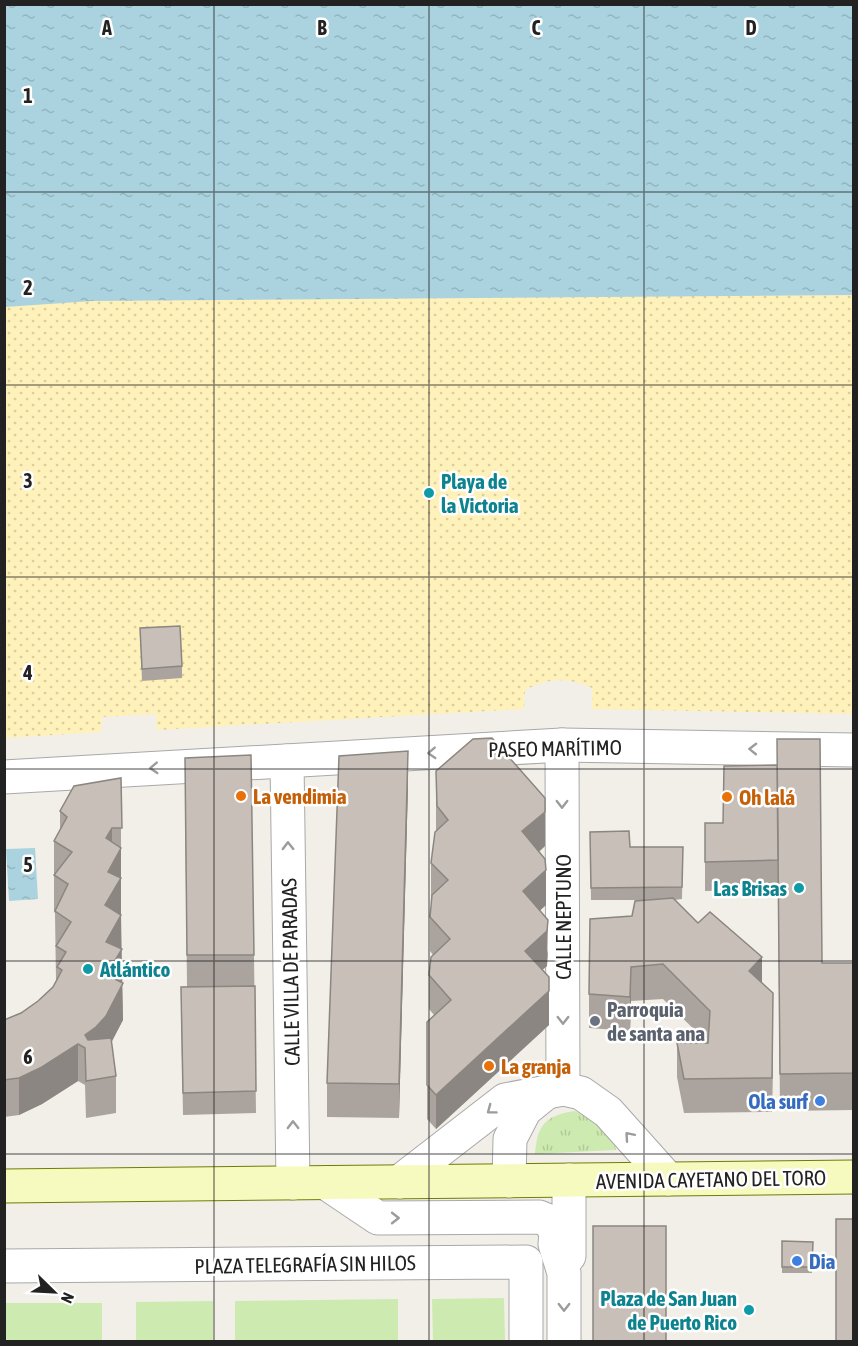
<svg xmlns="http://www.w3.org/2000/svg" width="858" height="1346" viewBox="0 0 858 1346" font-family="'Asap Condensed',sans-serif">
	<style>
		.grass { fill: url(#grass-tufts) }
		.sand { fill: url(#sand-dots) }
		.garden { fill: #cdebb0 }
		.water { fill: url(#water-ripples) }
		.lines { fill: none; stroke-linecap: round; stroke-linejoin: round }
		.street-casing { stroke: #a9a9a9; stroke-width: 35 }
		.secondary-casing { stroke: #707d05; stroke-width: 35 }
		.street { stroke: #fff; stroke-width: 33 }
		.secondary { stroke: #f7fabf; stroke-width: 33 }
		.wall { fill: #aba49e }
		.shaded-wall { fill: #8b8681 }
		.building { fill: #c7bfb8; stroke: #8b8681; stroke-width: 1.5 }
		.oneway { stroke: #9c9c9c }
		.grid { fill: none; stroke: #222; stroke-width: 1.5; stroke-opacity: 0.55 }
		.culture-dot { fill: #0f9aa8; stroke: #fff; stroke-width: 2 }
		.food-dot { fill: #e8710a; stroke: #fff; stroke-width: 2 }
		.worship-dot { fill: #6b7280; stroke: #fff; stroke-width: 2 }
		.shop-dot { fill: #3f7fe0; stroke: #fff; stroke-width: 2 }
		.labels { text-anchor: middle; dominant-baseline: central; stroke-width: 5; stroke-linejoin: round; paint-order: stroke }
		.culture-label { font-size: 21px; font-weight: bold; fill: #0d838f; stroke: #fff; text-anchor: start }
		.street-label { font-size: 21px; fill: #222; stroke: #fff }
		.food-label { font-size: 21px; font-weight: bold; fill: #c56008; stroke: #fff; text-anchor: start }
		.worship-label { font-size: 21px; font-weight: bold; fill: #5b616d; stroke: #fff; text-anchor: start }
		.shop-label { font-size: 21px; font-weight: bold; fill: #366cbe; stroke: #fff; text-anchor: end }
		.grid-label { font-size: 20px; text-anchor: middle; font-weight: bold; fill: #222; stroke: #fff; stroke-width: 5; stroke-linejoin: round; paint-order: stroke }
	</style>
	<defs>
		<pattern id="grass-tufts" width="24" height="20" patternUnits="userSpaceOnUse" patternTransform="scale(1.5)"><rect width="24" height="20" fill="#cdebb0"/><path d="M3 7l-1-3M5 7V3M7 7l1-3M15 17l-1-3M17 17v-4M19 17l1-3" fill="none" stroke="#b0c997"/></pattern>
		<pattern id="sand-dots" width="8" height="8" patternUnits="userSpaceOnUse" patternTransform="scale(1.5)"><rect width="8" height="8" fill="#fff1ba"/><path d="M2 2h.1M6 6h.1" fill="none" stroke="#dacea0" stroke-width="1.8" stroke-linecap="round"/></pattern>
		<pattern id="water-ripples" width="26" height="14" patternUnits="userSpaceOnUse" patternTransform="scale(1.5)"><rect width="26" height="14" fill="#aad3df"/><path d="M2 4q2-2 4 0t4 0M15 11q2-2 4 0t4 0" fill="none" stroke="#92b5bf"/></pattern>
	</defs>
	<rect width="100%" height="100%" fill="#f2efe9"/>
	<path class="grass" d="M574 1111 590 1117 613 1138 616 1150 535 1154C537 1125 545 1116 574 1111Z"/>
	<path class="sand" d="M5 5H853V714L592 709V688C567 677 549 678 525 690L524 709 157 730 156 714 102 717 101 732 5 738Z"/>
	<g class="garden">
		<path d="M504 1298 505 1341H433L432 1299Z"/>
		<path d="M398 1299V1341H235V1301Z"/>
		<path d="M213 1301V1341H136V1302Z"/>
		<rect x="5" y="1303" width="97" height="38"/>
	</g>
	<g class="water">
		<path d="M5 4 853 5V295L92 301 5 307Z"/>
		<path d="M35 848 38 899 9 901 6 849Z"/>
	</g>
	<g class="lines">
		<defs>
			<g id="street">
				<path d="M562 745 563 1089"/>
				<path d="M287 761 293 1183"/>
				<path d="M4 777 562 745 854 750"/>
				<path d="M569 1180V1256"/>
				<path d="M509 1181 510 1139 525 1110 546 1093"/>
				<path d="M399 1182 505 1100 563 1089 581 1093 608 1112 668 1179"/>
				<path d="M326 1183 378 1218 539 1217 549 1221 556 1232 555 1244 564 1273V1342"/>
				<path d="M4 1266 526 1262V1342"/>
			</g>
			<path id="secondary" d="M4 1186 854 1177"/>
		</defs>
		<use href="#street" class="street-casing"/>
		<use href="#secondary" class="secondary-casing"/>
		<use href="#street" class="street"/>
		<use href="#secondary" class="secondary"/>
	</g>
	<g class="wall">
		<path d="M140 628 182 666V678L142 681Z"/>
		<path d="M777 765 822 963H854V1110L780 1111 778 889 705 891V823H723Z"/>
		<path d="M436 771 545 846 539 852 546 905 539 911 548 954 547 966 542 970 549 1025 436 1129 427 1119V1022L434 1015 429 1009V975L433 955 430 951V917L432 898 431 897V863L436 830Z"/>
		<path d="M121 778V949L123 1020 111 1042 116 1076V1113L86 1118 85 1085 78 1081 42 1104 19 1115 4 1117V1020L21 1013 38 1001 53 987 56 981 55 913 54 912V841L60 830V811Z"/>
		<path d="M408 785 399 1118 327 1117V1083Z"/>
		<path d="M185 792 254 955 256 1113 183 1115 181 1009 187 987Z"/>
		<path d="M590 832 630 847H683L682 899 674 900 762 983 773 1028 772 1112 684 1113 677 1077V1043H708L663 999 631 1001 630 1031 589 1028V994L632 916 648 900H591Z"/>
		<path d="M782 1241 813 1242 812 1273H782Z"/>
	</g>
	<g class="shaded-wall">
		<path d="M408 751V785L399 1118V1084Z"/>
		<path d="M545 812V846L522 866V831Z"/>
		<path d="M112 828V865L121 848V915L105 905 106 838Z"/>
		<path d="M546 870V905L523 926V891Z"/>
		<path d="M121 915 123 1020 106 1053 96 1064 85 1035 106 1012V942Z"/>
		<path d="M548 920 547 966 525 985V951Z"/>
		<path d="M762 957V992L749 971Z"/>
		<path d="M631 967V1001L630 1031V997Z"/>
		<path d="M549 991V1025L436 1129V1095Z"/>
		<path d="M773 993V1028L772 1112V1078Z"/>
		<path d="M78 1044V1081L42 1104 19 1115V1078Z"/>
	</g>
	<g class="building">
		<path d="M180 626 182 666 142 669 140 628Z"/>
		<path d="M492 738 545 798V812L522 831 545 859 546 870 523 891 548 920 547 931 525 951 549 977V991L436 1095 427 1085V1022L451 1000 429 975 431 957 450 939 430 917 432 895 448 880 431 863 435 832 448 820 437 806 436 771 473 739Z"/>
		<path d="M777 739H820L822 963H854V1073L780 1074Z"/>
		<path d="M408 751 399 1084 327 1083 339 756Z"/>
		<path d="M251 755 254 955H187L185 758Z"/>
		<path d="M777 765 778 860 705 862V823H723L724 766Z"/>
		<path d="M121 778 122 828H112L106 838 121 848 108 872 121 878 105 905 121 915 106 942 122 949 106 975 123 983 106 1016 96 1027 85 1035 88 1040 111 1038 116 1076 86 1081 85 1048 78 1044 42 1067 19 1078 4 1080V1020L21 1013 38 1001 53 987 62 970 57 967 66 952 56 946 71 922 55 911 68 884 54 875 72 852 54 841 67 817 60 811 74 786Z"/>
		<path d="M629 831 630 847H683L682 887 591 888 590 832Z"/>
		<path d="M673 898 698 923 710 912 762 957 749 971 773 993 772 1078 684 1079 677 1043H708L710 1011 663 964 631 967 630 997 589 994 590 919 632 916 635 901Z"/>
		<path d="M255 986 256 1091 183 1093 181 987Z"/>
		<rect x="836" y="1219" width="18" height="122"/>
		<rect x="593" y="1226" width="73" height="115"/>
		<path d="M782 1241 813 1242 812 1267H782Z"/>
	</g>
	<defs><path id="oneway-chevron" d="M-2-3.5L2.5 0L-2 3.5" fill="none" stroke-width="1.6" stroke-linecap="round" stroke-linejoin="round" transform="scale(1.5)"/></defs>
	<g class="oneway">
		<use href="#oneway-chevron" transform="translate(753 749) rotate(-179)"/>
		<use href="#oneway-chevron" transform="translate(432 753) rotate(177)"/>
		<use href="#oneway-chevron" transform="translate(154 768) rotate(177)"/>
		<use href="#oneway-chevron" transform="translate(562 804) rotate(90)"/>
		<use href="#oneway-chevron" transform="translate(288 846) rotate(-91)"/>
		<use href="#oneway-chevron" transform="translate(563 1020) rotate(90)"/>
		<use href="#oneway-chevron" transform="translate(491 1110) rotate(143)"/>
		<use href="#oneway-chevron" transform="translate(293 1125) rotate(-91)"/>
		<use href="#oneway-chevron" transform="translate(629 1136) rotate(-131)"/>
		<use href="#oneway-chevron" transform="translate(395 1218)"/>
		<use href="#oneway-chevron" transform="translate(564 1307) rotate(90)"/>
	</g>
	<path class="grid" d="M214 4V1342M429 4V1342M644 4V1342M4 192H854M4 385H854M4 577H854M4 769H854M4 961H854M4 1154H854"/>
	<g class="culture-dot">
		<circle cx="429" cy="493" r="6"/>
		<circle cx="799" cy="888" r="6"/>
		<circle cx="88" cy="969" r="6"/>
		<circle cx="749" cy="1310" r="6"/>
	</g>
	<g class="food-dot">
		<circle cx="241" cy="796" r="6"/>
		<circle cx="727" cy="797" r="6"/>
		<circle cx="489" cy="1066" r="6"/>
	</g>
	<circle class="worship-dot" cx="595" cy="1021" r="6"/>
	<g class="shop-dot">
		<circle cx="820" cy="1101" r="6"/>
		<circle cx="797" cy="1261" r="6"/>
	</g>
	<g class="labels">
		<g class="culture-label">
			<text x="441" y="481">Playa de<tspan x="441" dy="24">la Victoria</tspan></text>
			<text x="787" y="888" text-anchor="end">Las Brisas</text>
			<text x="100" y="969">Atlántico</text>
			<text x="737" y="1298" text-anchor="end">Plaza de San Juan<tspan x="737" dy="24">de Puerto Rico</tspan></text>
		</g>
		<g class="street-label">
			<text transform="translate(555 748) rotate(-1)">PASEO MARÍTIMO</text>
			<text transform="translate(563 917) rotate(-90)">CALLE NEPTUNO</text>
			<text transform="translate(290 972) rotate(-91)">CALLE VILLA DE PARADAS</text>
			<text transform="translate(711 1179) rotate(-1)">AVENIDA CAYETANO DEL TORO</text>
			<text transform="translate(305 1264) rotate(-1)">PLAZA TELEGRAFÍA SIN HILOS</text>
		</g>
		<g class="food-label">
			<text x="253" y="796">La vendimia</text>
			<text x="739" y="797">Oh lalá</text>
			<text x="501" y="1066">La granja</text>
		</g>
		<g class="worship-label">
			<text x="607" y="1009">Parroquia<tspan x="607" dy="24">de santa ana</tspan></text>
		</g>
		<g class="shop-label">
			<text x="808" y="1101">Ola surf</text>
			<text x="809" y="1261" text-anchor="start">Dia</text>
		</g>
	</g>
	<g class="grid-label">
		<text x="107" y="35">A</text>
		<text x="322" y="35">B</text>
		<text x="536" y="35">C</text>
		<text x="751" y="35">D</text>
		<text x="28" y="103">1</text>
		<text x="28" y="295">2</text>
		<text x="28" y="488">3</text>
		<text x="28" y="680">4</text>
		<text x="28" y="872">5</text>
		<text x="28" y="1064">6</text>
	</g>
	<rect width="858" height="1346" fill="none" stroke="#222222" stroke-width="12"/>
	<g transform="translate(54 1292) rotate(114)" stroke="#ffffff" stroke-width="4.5" paint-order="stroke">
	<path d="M0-4.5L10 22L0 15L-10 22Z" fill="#222222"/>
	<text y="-9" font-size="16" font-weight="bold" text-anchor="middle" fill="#222222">N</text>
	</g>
</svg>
